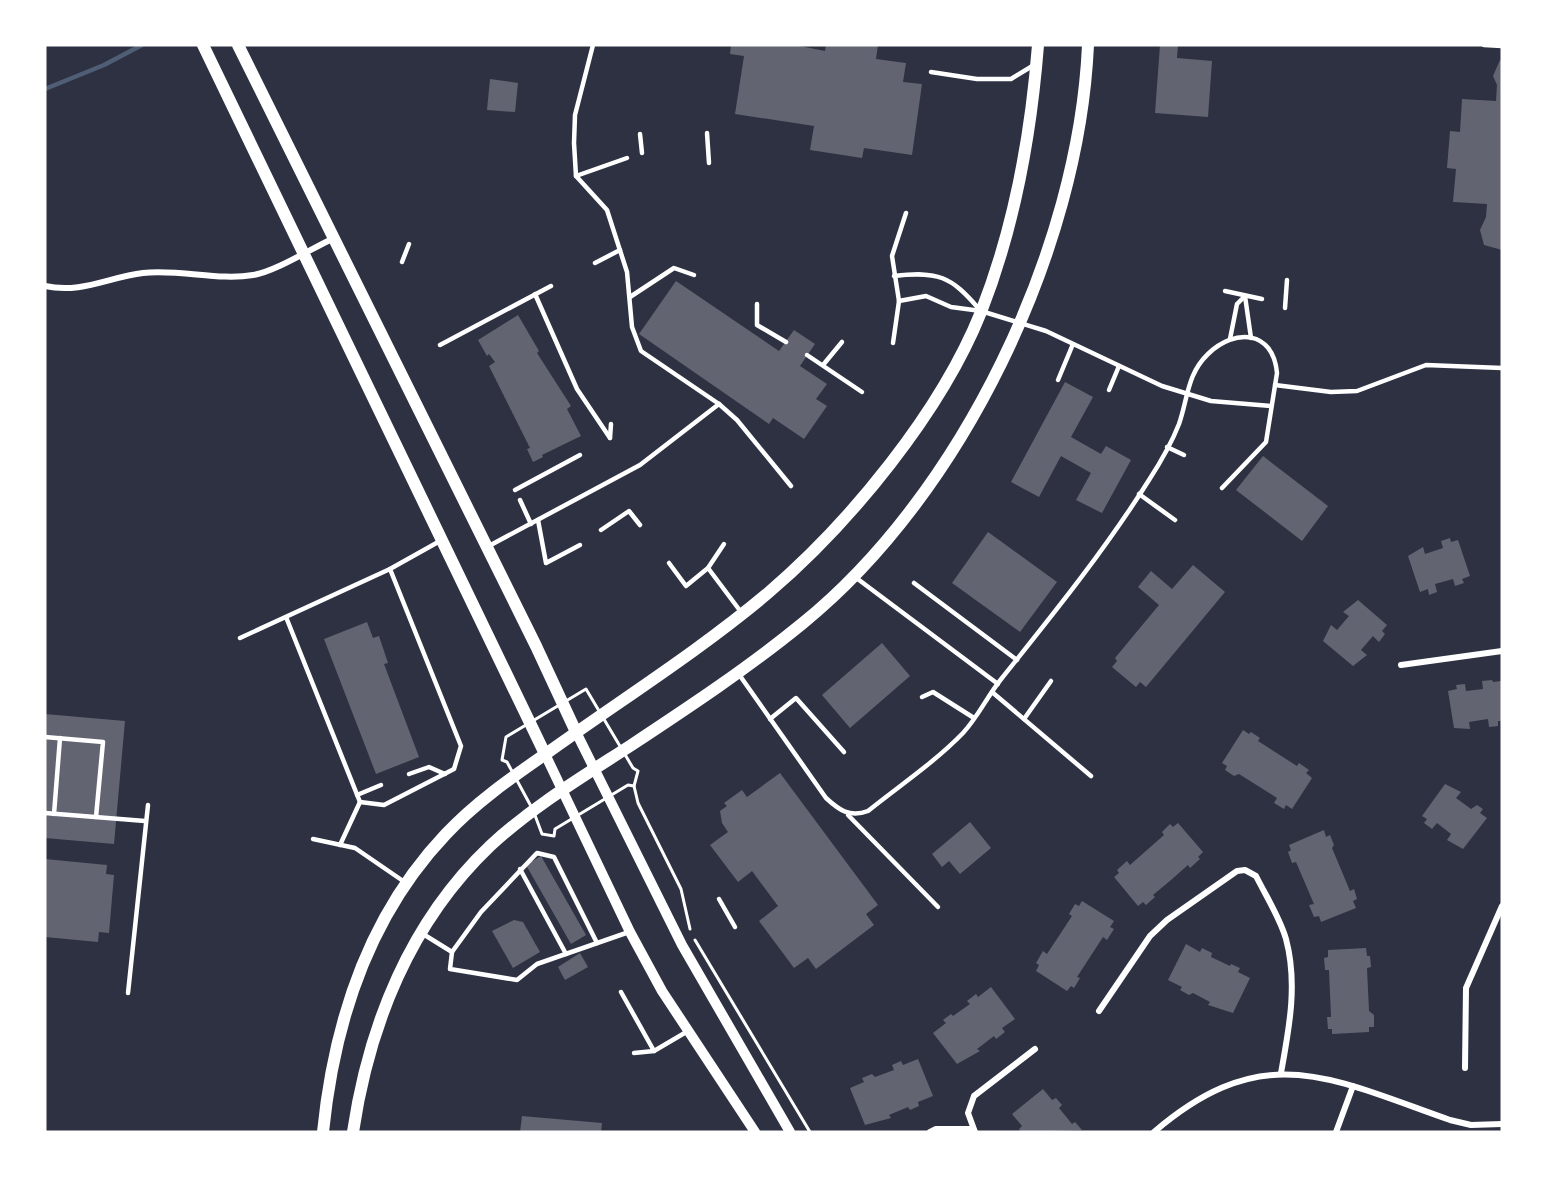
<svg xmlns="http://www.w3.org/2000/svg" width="1547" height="1177" viewBox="0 0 1547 1177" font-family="Barlow,sans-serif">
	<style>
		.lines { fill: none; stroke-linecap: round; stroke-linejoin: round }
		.stream { stroke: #4f5d75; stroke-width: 4.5 }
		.building { fill: #626471 }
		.path { stroke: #fff; stroke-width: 3 }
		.service { stroke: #fff; stroke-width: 4.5 }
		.minor { stroke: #fff; stroke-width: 6 }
		.tertiary { stroke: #fff; stroke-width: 10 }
		.secondary { stroke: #fff; stroke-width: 12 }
	</style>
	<rect width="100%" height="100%" fill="#2d3142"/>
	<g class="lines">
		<path class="stream" d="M45 89 104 65 142 45"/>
	</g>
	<g class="building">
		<path d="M731 45H795L825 51 826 45H878L876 59 906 63 903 82 922 84 912 155 864 148 862 158 810 150 814 126 735 114 744 56 730 54Z"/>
		<path d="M1160 45H1178L1177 58 1212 61 1208 117 1155 113Z"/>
		<path d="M1500 60 1502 61V250L1484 245 1480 230 1486 217 1487 204 1453 202 1456 169 1447 168 1450 131 1460 132 1462 99 1496 101 1497 85 1493 76Z"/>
		<path d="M490 79 518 83 515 112 487 110Z"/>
		<path d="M676 281 779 351 794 330 815 344 800 366 827 384 816 399 827 406 804 439 773 418 769 424 639 334Z"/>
		<path d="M518 315 539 351 537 353 571 406 567 409 581 436 542 455 543 457 533 462 527 449 530 448 489 366 495 362 489 354 487 356 478 340Z"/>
		<path d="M1065 382 1093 397 1071 437 1101 454 1106 446 1131 460 1102 513 1076 500 1091 473 1061 456 1039 497 1011 482Z"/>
		<path d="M1263 456 1328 506 1302 541 1236 490Z"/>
		<path d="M988 532 1057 582 1020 632 952 583Z"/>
		<path d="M1450 538 1451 542 1458 540 1470 576 1462 579 1464 583 1455 586 1453 579 1435 584 1437 592 1429 595 1428 589 1420 592 1408 556 1423 547 1425 554 1443 548 1441 541Z"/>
		<path d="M1193 565 1225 592 1146 687 1140 682 1136 687 1112 667 1117 661 1115 658 1159 605 1138 587 1151 571 1172 589Z"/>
		<path d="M1358 600 1387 625 1382 631 1385 634 1379 642 1373 636 1361 650 1367 655 1353 666 1323 641 1331 625 1337 630 1349 616 1343 612Z"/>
		<path d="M367 622 373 638 379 636 388 663 384 664 419 757 376 774 324 639Z"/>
		<path d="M882 643 910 676 850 728 822 695Z"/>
		<path d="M1492 680 1493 682 1501 681 1502 690V721H1498V726L1489 727 1488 719 1469 722 1470 729 1454 728 1448 691 1457 689 1456 685 1465 684 1466 691 1483 689 1482 681Z"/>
		<path d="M45 714 125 721 114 844 45 838Z"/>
		<path d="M1243 730 1249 734 1251 732 1260 738 1258 741 1297 766 1299 763 1309 770 1306 773 1312 778 1292 809 1286 805 1284 809 1274 803 1277 798 1239 774 1234 776 1225 770 1227 766 1222 763Z"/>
		<path d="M780 773 878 905 866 914 874 925 816 969 808 958 794 968 759 921 778 906 752 871 738 882 710 845 728 832 722 823 720 811 727 806 724 803 742 790 747 797Z"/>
		<path d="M1445 784 1461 792 1456 798 1471 809 1477 805 1483 809 1480 813 1487 818 1463 849 1447 840 1451 834 1437 823 1432 829 1424 823 1427 819 1422 816Z"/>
		<path d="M970 822 991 848 960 874 949 861 942 867 932 854Z"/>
		<path d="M1178 823 1203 852 1198 857 1200 859 1190 868 1188 865 1171 880 1153 895 1155 897 1146 905 1143 902 1138 906 1114 877 1119 873 1117 870 1127 861 1130 865 1164 835 1162 832 1170 824 1173 827Z"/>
		<path d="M1324 830 1326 837 1330 835 1334 845 1332 848 1350 891 1354 889 1357 899 1353 901 1356 908 1321 922 1319 916 1314 917 1309 905 1314 904 1296 862 1292 863 1288 852 1291 850 1289 845Z"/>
		<path d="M541 856 586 935 571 944 526 865Z"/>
		<path d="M45 859 107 865 106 874 114 875 109 933 99 932 98 942 45 937Z"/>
		<path d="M1082 901 1114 921 1110 927 1114 929 1107 940 1103 937 1077 977 1080 978 1074 988 1071 986 1067 991 1036 971 1039 965 1036 963 1043 951 1047 954 1072 916 1069 914 1075 904 1079 906Z"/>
		<path d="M514 920 523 922 540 952 513 968 492 931Z"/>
		<path d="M1186 944 1200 952 1202 948 1212 953 1211 957 1230 966 1231 964 1240 968 1238 972 1250 978 1233 1013 1208 1005 1210 1002 1193 993 1189 995 1180 990 1182 987 1168 980Z"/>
		<path d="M1366 948 1367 956H1370L1371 967 1367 968 1369 1011 1374 1015V1027H1369V1032L1332 1034V1029H1328L1327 1017H1331L1329 970H1325L1324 958 1328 957V950Z"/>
		<path d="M580 953 588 967 565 980 558 967Z"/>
		<path d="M991 987 1015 1019 1002 1028 1005 1032 996 1039 994 1036 977 1049 980 1051 957 1064 933 1033 946 1023 943 1020 951 1014 953 1016 970 1004 967 1001 976 994 978 997Z"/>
		<path d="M918 1059 933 1096 918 1102 919 1106 910 1110 908 1107 889 1115 891 1118 865 1125 850 1088 864 1082 862 1078 872 1074 875 1077 894 1070 892 1065 901 1061 903 1065Z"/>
		<path d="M1043 1089 1052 1100 1056 1098 1062 1105 1059 1108 1072 1124 1075 1122 1082 1130 1021 1132 1019 1129 1022 1126 1012 1114Z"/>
		<path d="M522 1116 602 1123 601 1132H520Z"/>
	</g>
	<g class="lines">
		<g class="path">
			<path d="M586 689 633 768 638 771 634 786 628 785 555 829 554 836 542 834 533 810 507 762 502 760 506 737Z"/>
			<path d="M634 786 638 803 681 889 690 929"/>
			<path d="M695 940 810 1132"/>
		</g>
		<g class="service">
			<path d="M593 45 575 115 574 143 576 176 607 210 627 272 632 327 641 351 719 404 737 420 791 486"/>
			<path d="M1484 45 1502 46"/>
			<path d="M931 72 977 79H1011L1034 65"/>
			<path d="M707 133 709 163"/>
			<path d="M640 134 642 153"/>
			<path d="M576 176 627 158"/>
			<path d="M402 262 409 244"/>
			<path d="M595 263 620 250"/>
			<path d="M894 276C938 271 951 276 979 309"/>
			<path d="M1225 291 1262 299"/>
			<path d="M535 294 577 389 610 438"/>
			<path d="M1245 296 1251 338"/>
			<path d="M630 297 674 268 694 275"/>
			<path d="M899 301 926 296 951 307 981 311 1046 331 1162 386 1211 401 1271 406"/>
			<path d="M757 304V325L786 342"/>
			<path d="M1285 308 1287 280"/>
			<path d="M1230 339 1237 304 1245 296"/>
			<path d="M893 343 899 301 892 256 906 213"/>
			<path d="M440 345 551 286"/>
			<path d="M807 355 862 392"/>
			<path d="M823 365 842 342"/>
			<path d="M1058 380 1073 344"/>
			<path d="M1275 385 1331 392 1357 391 1426 365 1502 368"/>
			<path d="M1109 390 1119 366"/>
			<path d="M610 438 611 424"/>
			<path d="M1167 447 1184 455"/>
			<path d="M515 490 580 455"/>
			<path d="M1139 494 1175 520"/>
			<path d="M520 500 531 524"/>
			<path d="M538 520 546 563 580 545"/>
			<path d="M601 530 629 511 640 525"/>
			<path d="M487 547 640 465 719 404"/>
			<path d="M669 563 686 586 708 568 724 544"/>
			<path d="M708 568 741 612"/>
			<path d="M855 577 998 684"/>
			<path d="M914 583 1017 660"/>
			<path d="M286 617 360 802"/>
			<path d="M240 638 390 569"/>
			<path d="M738 673 826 798C839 810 850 818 868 811 899 786 935 762 963 733 978 717 988 695 1002 678 1054 613 1105 550 1149 480 1160 463 1172 442 1179 424 1188 398 1187 374 1208 354 1235 328 1273 330 1277 373L1266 442 1222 488"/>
			<path d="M992 692 1091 776"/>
			<path d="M922 697 933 692 974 718"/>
			<path d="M770 719 796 698 844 752"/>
			<path d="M1024 719 1051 681"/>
			<path d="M45 737 103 742 96 817"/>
			<path d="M409 774 429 767 445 774"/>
			<path d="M357 795 381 785"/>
			<path d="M45 813 145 821"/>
			<path d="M54 814 60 738"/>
			<path d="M848 815 938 907"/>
			<path d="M313 839 355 848 406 883"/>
			<path d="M340 845 360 802 384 805 454 769 461 746 390 569 440 541"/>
			<path d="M520 869 566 954"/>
			<path d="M719 899 735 927"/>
			<path d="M423 934 452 952 450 969 517 980 537 964 629 932"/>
			<path d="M452 952 481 912 537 853 554 857 597 943"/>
			<path d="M621 992 654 1051"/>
			<path d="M128 993 148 805"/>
			<path d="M634 1053 654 1051 688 1031"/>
		</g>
		<g class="minor">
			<path d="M45 286C81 294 109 277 143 273 180 269 219 281 253 275 274 272 311 249 332 239"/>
			<path d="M1401 665 1502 651"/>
			<path d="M1099 1011 1150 936 1167 920 1237 871 1245 870 1256 876C1266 896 1280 918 1286 939 1298 984 1289 1029 1281 1073"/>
			<path d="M1465 1068 1466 988 1502 906"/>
			<path d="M930 1132 936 1129H973"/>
			<path d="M975 1132 968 1113 974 1096 1035 1049"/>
			<path d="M1154 1132C1264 1038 1330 1078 1450 1120L1471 1125 1502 1124"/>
			<path d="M1336 1132 1353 1086"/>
		</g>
		<g class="tertiary">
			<path d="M576 732 682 945 790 1132"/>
			<path d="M545 754 630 932 662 991 755 1132"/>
		</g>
		<g class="secondary">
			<path d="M203 45 545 754"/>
			<path d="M238 45 536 646 576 732"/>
			<path d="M323 1132C334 1023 369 915 446 834 476 802 511 778 547 753 621 700 699 651 768 593 850 523 941 412 981 312 1014 228 1031 135 1038 45"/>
			<path d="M353 1132C369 1025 410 922 490 846 532 807 582 777 630 746 689 707 748 668 803 623 962 494 1079 249 1088 45"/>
		</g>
	</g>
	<rect width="1547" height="1177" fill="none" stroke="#ffffff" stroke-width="93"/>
</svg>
